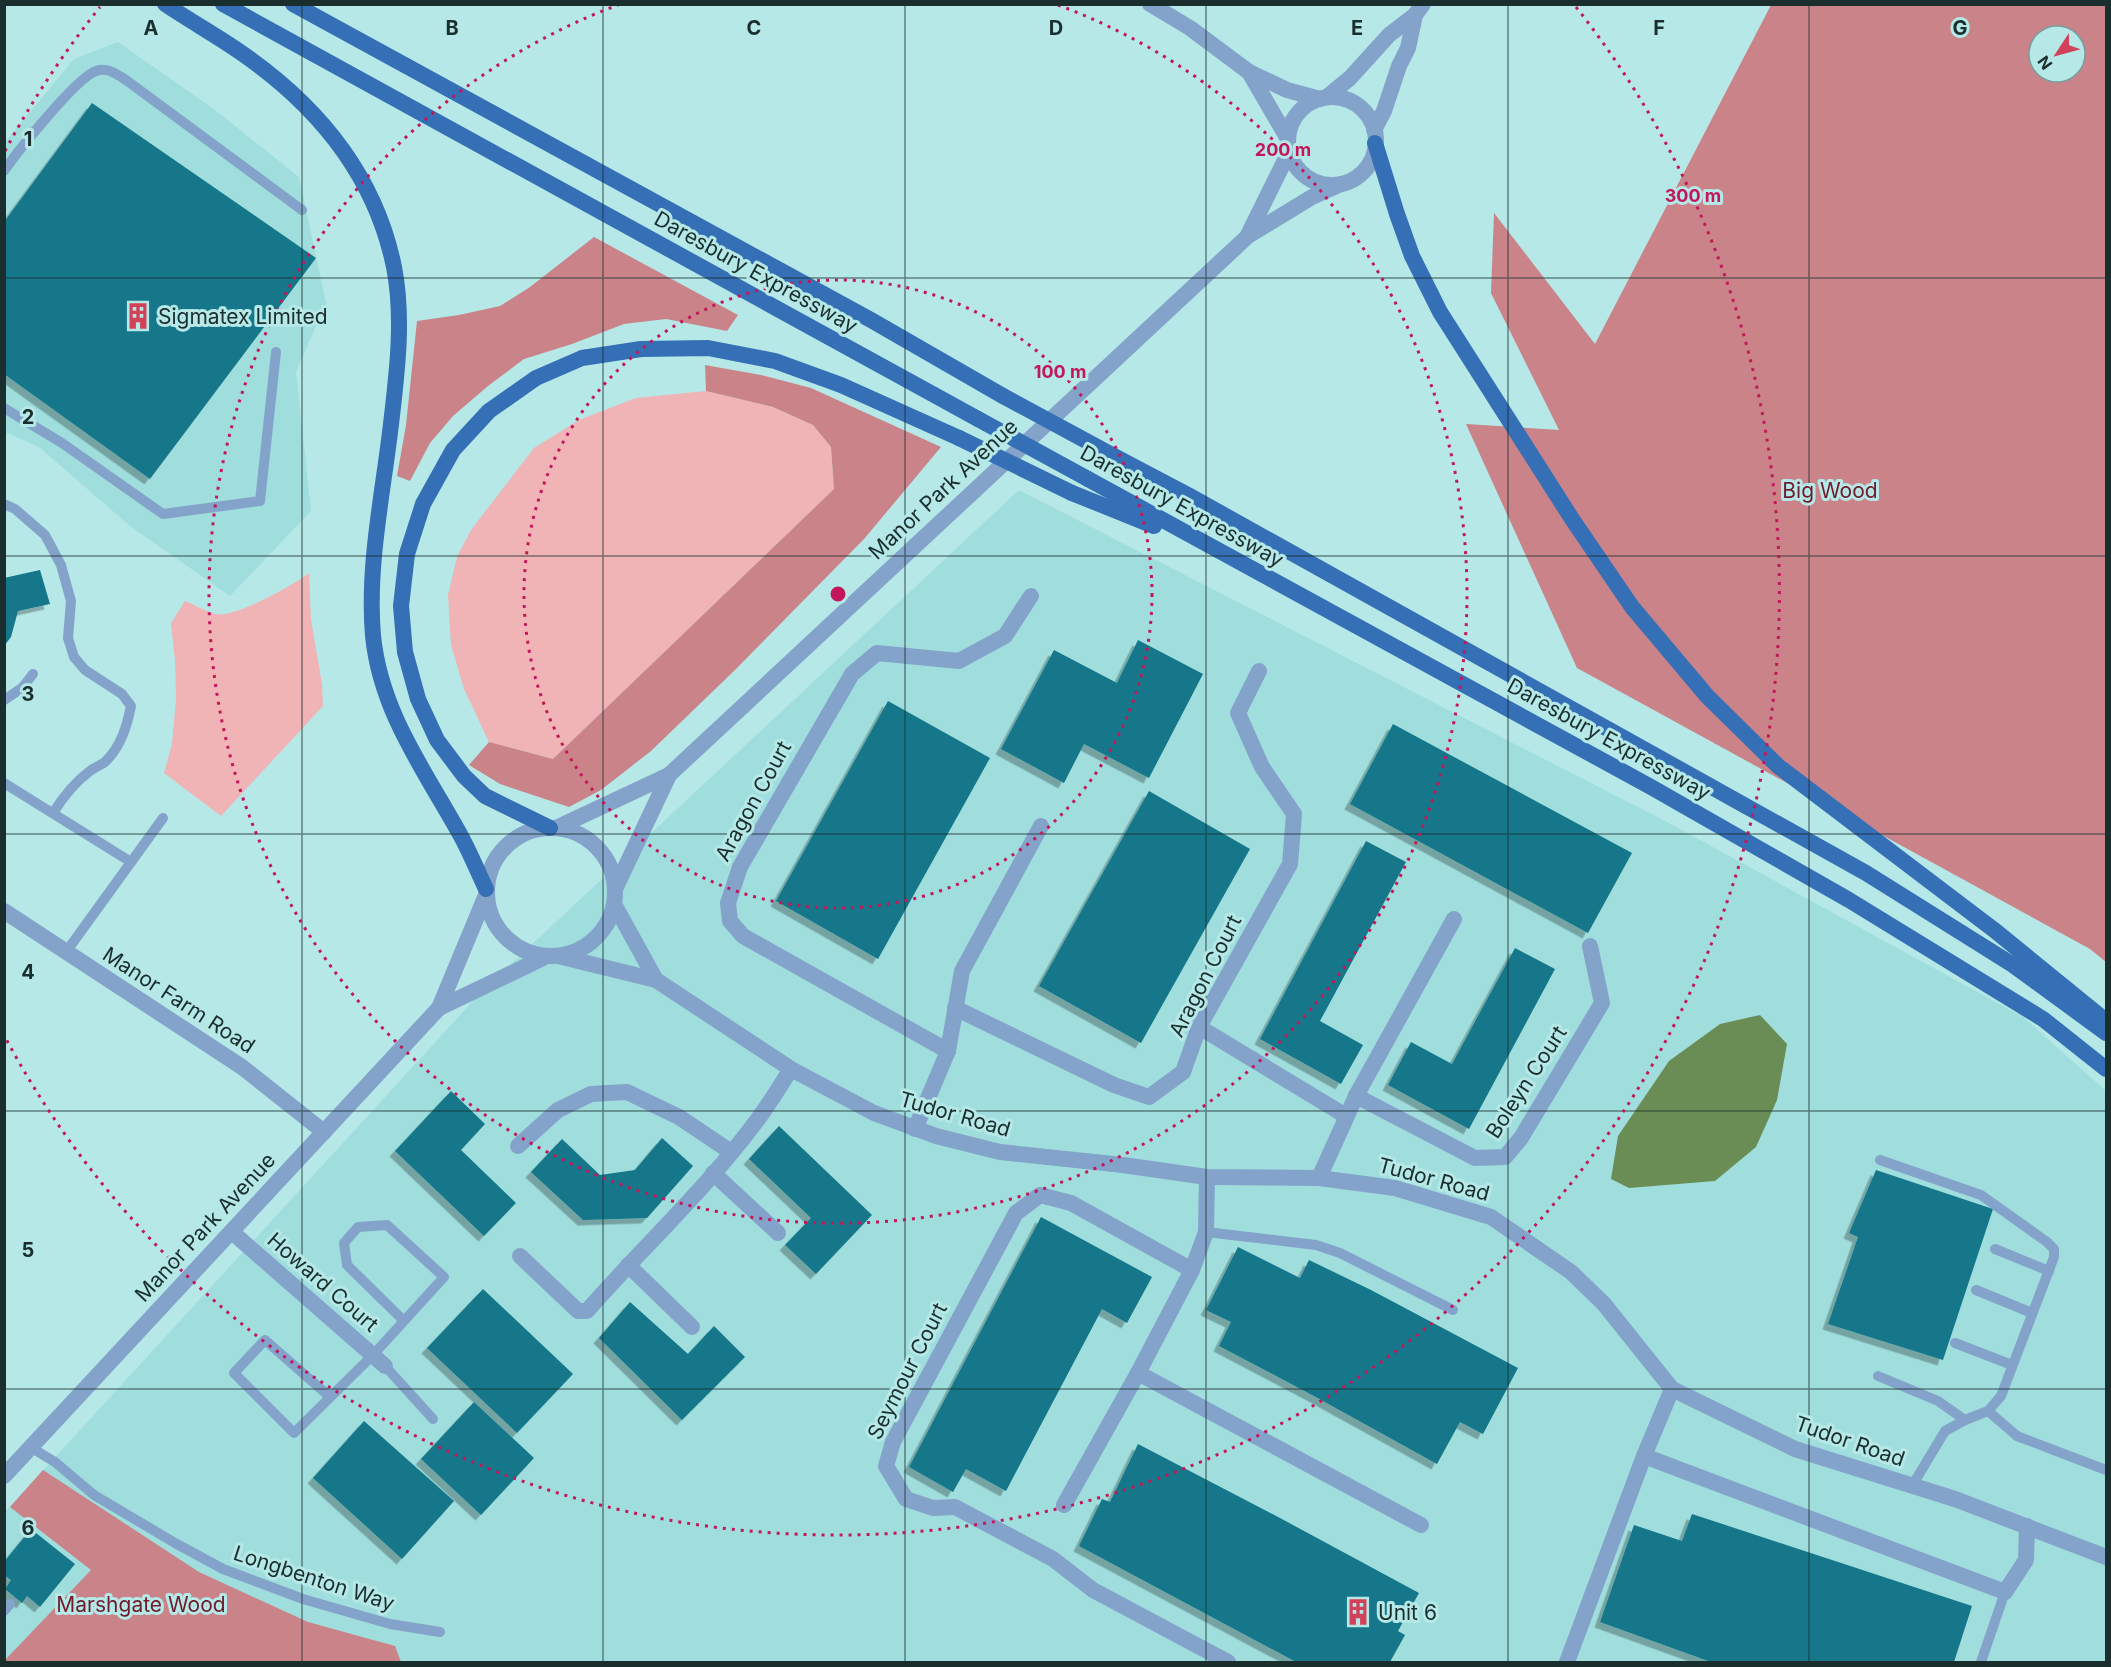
<svg xmlns="http://www.w3.org/2000/svg" width="2111" height="1667" viewBox="0 0 2111 1667" font-family="Inter,sans-serif">
	<style>
		.built { fill: #a0dedd }
		.green { fill: #f0b3b6 }
		.forest { fill: #ca8388; fill-rule: evenodd }
		.water { fill: #6a8d56 }
		.building { fill: #13778a; filter: url(#shadow) }
		.lines { fill: none; stroke-linecap: round; stroke-linejoin: round }
		.service { stroke: #84a3ca; stroke-width: 10 }
		.minor { stroke: #84a3ca; stroke-width: 16 }
		.tertiary { stroke: #84a3ca; stroke-width: 16 }
		.primary { stroke: #356fb5; stroke-width: 16 }
		.primary-bridge { stroke: #356fb5; stroke-width: 16 }
		.grid { fill: none; stroke: #1a2e2e; stroke-width: 1.5; stroke-opacity: 0.55 }
		.ring { fill: none; stroke: #c2185b; stroke-width: 3; stroke-dasharray: 3 6 }
		.labels { text-anchor: middle; dominant-baseline: central; stroke-width: 6; stroke-linejoin: round; paint-order: stroke }
		.street-label { font-size: 21px; fill: #1a2e2e; stroke: #b5e8e7 }
		.poi-label { font-size: 21px; fill: #1a2e2e; stroke: #b5e8e7; text-anchor: start }
		.park-label { font-size: 21px; fill: #701b2b; stroke: #b5e8e7 }
		.grid-label { font-size: 20px; text-anchor: middle; font-weight: bold; fill: #1a2e2e; stroke: #b5e8e7; stroke-width: 6; stroke-linejoin: round; paint-order: stroke }
		.centre { fill: #c2185b; stroke: #b5e8e7; stroke-width: 3 }
		.ring-label { font-size: 18px; text-anchor: middle; font-weight: bold; fill: #c2185b; stroke: #b5e8e7; stroke-width: 6; stroke-linejoin: round; paint-order: stroke }
	</style>
	<defs>
		<filter id="shadow"><feDropShadow dx="-5.5" dy="5.5" stdDeviation="0" flood-color="#0004"/></filter>
	</defs>
	<rect width="100%" height="100%" fill="#b5e8e7"/>
	<g class="built">
		<path d="M118 42 215 110 299 177 326 303 296 372 311 511 230 596 130 526 39 447 5 432V142L74 59Z"/>
		<path d="M1019 490 1669 823 2023 1017 2106 1091V1662H5L4 1513 483 990Z"/>
	</g>
	<g class="green">
		<path d="M706 391 773 407 813 425 831 447 834 489 553 759 489 742 464 689 451 645 448 595 457 557 471 530 534 448 579 420 636 398Z"/>
		<path d="M309 573 311 620 322 684 323 706 221 816 164 773 172 744 176 699 175 660 171 623 185 601C195 605 205 611 215 614 233 619 294 585 309 573Z"/>
	</g>
	<g class="forest">
		<path d="M1771 5H2106V962L2090 949 1577 668 1466 424 1559 430 1491 293 1494 213 1595 344ZM2039 36H2075V72H2039Z"/>
		<path d="M594 237 738 315 727 331 666 319 624 324 572 344 524 359 488 386 453 416 430 443 410 481 397 476 406 425 417 321 459 315 500 306 530 287Z"/>
		<path d="M705 365 761 375 811 388 941 447 864 539 736 669 651 751 601 790 569 807 500 784 469 765 489 742 553 759 834 489 831 447 813 425 773 407 706 391Z"/>
		<path d="M43 1470 199 1572 308 1622 395 1646 401 1662H5V1660L91 1570 10 1507Z"/>
	</g>
	<path class="water" d="M1760 1015 1787 1044 1777 1100 1756 1147 1715 1181 1629 1188 1611 1179 1618 1136 1669 1061 1720 1024Z"/>
	<g class="building">
		<path d="M92 103 316 258 150 479 4 374V222Z"/>
		<path d="M40 570 50 604 18 611 11 637 4 646V578Z"/>
		<path d="M1138 640 1203 674 1149 778 1084 744 1064 783 1001 749 1054 650 1117 683Z"/>
		<path d="M888 701 990 758 878 959 776 901Z"/>
		<path d="M1393 724 1632 853 1588 933 1350 804Z"/>
		<path d="M1149 791 1250 849 1141 1043 1039 986Z"/>
		<path d="M1366 841 1406 862 1320 1021 1363 1045 1341 1084 1260 1039Z"/>
		<path d="M1515 948 1555 969 1469 1129 1388 1085 1411 1042 1452 1064Z"/>
		<path d="M451 1091 485 1124 461 1150 516 1203 484 1236 395 1151Z"/>
		<path d="M779 1126 872 1215 816 1274 785 1245 811 1218 749 1159Z"/>
		<path d="M662 1138 693 1166 647 1218 583 1220 531 1172 562 1139 600 1175 635 1170Z"/>
		<path d="M1876 1170 1993 1209 1943 1360 1828 1324 1858 1237 1849 1233Z"/>
		<path d="M1041 1217 1152 1277 1127 1323 1102 1309 1006 1491 966 1469 953 1492 909 1467Z"/>
		<path d="M1238 1247 1300 1278 1309 1260 1371 1290 1518 1368 1483 1434 1460 1422 1437 1464 1314 1396 1219 1346 1231 1322 1206 1310Z"/>
		<path d="M483 1289 573 1374 517 1433 427 1348Z"/>
		<path d="M630 1302 688 1354 714 1326 745 1357 682 1420 599 1338Z"/>
		<path d="M474 1402 534 1458 481 1515 421 1459Z"/>
		<path d="M364 1421 454 1501 402 1559 313 1478Z"/>
		<path d="M1138 1444 1280 1518 1419 1593 1398 1631 1405 1635 1390 1662H1296L1079 1546 1102 1499 1110 1502Z"/>
		<path d="M1692 1514 1972 1606 1954 1662H1711L1600 1622 1634 1525 1682 1541Z"/>
		<path d="M31 1529 75 1564 40 1607 27 1596 22 1603 5 1589 11 1580 4 1575V1562Z"/>
	</g>
	<g class="lines">
		<g class="service">
			<path d="M4 171C18 151 76 78 96 71 107 67 117 74 126 80L302 210"/>
			<path d="M4 408 62 443 163 514 260 501 276 352"/>
			<path d="M4 504 15 509 45 535 61 565 71 601 68 638 74 657 85 670 122 694 131 706C127 726 121 746 106 761 102 765 95 767 90 771 75 782 63 797 53 813"/>
			<path d="M4 700 22 688 33 674"/>
			<path d="M4 783 131 862"/>
			<path d="M66 952 163 818"/>
			<path d="M1880 1160 1981 1195 2047 1242 2054 1249V1257L2001 1396 1988 1411 1965 1420 1945 1431 1912 1486"/>
			<path d="M1206 1232 1316 1245 1340 1253 1453 1310"/>
			<path d="M1995 1249 2049 1271"/>
			<path d="M1976 1290 2032 1313"/>
			<path d="M1955 1343 2012 1365"/>
			<path d="M385 1366 433 1419"/>
			<path d="M1878 1376 1938 1401 1965 1420"/>
			<path d="M330 1397 265 1340 234 1373 294 1433 373 1355 444 1277 387 1225 358 1227 344 1243 347 1265 404 1321"/>
			<path d="M1988 1411 2017 1436 2106 1470"/>
			<path d="M30 1447 55 1462 94 1495 175 1543 223 1569 303 1599 390 1624 440 1632"/>
			<path d="M4 1611 10 1604"/>
			<path d="M1981 1662 2005 1592"/>
		</g>
		<g class="minor">
			<path d="M614 904 656 980"/>
			<path d="M4 911 242 1067 324 1132"/>
			<path d="M558 956 656 980 791 1069 874 1113 936 1136 1000 1152 1123 1165 1207 1177 1319 1178 1395 1188 1491 1217 1571 1272 1604 1304 1672 1389 1795 1449 1955 1499 2106 1557"/>
			<path d="M955 1008 1114 1085 1149 1097 1183 1072 1199 1027 1290 864 1294 814 1262 767 1238 713 1259 671"/>
			<path d="M1199 1027 1346 1116"/>
			<path d="M948 1051 743 936 730 921 728 903 740 867 852 674 877 653 959 661 1005 636 1031 596"/>
			<path d="M1356 1096 1475 1158 1505 1157 1521 1138 1602 1003 1590 946"/>
			<path d="M915 1129 948 1051 962 971 1041 826"/>
			<path d="M518 1146 558 1110 591 1094 627 1092 679 1117 731 1152"/>
			<path d="M713 1173 778 1233"/>
			<path d="M1319 1178 1356 1096 1454 919"/>
			<path d="M232 1232 385 1366"/>
			<path d="M520 1256 578 1311H587C643 1247 708 1187 758 1119 770 1103 780 1086 791 1069"/>
			<path d="M628 1265 692 1327"/>
			<path d="M1192 1270 1071 1203 1040 1195 1016 1213 893 1442 886 1466 906 1499 933 1508 955 1507 1053 1559 1093 1590 1228 1662"/>
			<path d="M1138 1373 1421 1525"/>
			<path d="M1644 1456 2005 1592 2026 1560 2027 1526"/>
			<path d="M1064 1505 1138 1373 1192 1270 1206 1232 1207 1177"/>
			<path d="M1567 1662 1644 1456 1672 1389"/>
		</g>
		<g class="tertiary">
			<path d="M1150 4 1190 28 1249 72 1287 90 1320 99"/>
			<path d="M1249 72 1288 139"/>
			<path d="M1327 97 1350 78 1389 35 1415 15 1423 4"/>
			<circle cx="1332" cy="141" r="44"/>
			<path d="M1374 130 1384 111 1399 66 1408 48 1415 15"/>
			<path d="M1248 235 1289 152"/>
			<path d="M556 828 669 775 1248 236 1312 197 1341 184"/>
			<circle cx="551" cy="892" r="64"/>
			<path d="M615 889 669 775"/>
			<path d="M439 1008 547 956"/>
			<path d="M4 1476 439 1008 486 895"/>
		</g>
		<g class="primary">
			<path d="M165 4C193 23 223 39 250 59 322 111 376 179 394 267 404 318 397 373 391 424 383 494 367 565 373 636 381 714 426 772 462 838 471 855 478 872 486 889"/>
			<path d="M223 4 978 419"/>
			<path d="M293 4 871 320 1003 396"/>
			<path d="M1375 143 1397 214 1412 256 1440 312 1572 519 1632 607 1707 696 1778 766 1993 929 2106 1021"/>
			<path d="M1114 456 1188 495 1866 873 2013 965 2106 1033"/>
			<path d="M1088 479 1651 787 1849 900 2043 1019 2106 1069"/>
			<path d="M1072 493 1154 526"/>
			<path d="M550 828 485 796 464 776 437 740 418 699 405 652 401 606 407 554 423 504 453 450 489 411 536 378 582 358 641 349 708 348 775 361 841 385 959 438"/>
		</g>
		<g class="primary-bridge">
			<path d="M1003 396 1114 456"/>
			<path d="M978 419 1088 479"/>
			<path d="M959 438 1072 493"/>
		</g>
	</g>
	<path class="grid" d="M302 4V1662M603 4V1662M905 4V1662M1206 4V1662M1508 4V1662M1809 4V1662M4 278H2106M4 556H2106M4 834H2106M4 1111H2106M4 1389H2106"/>
	<g class="ring">
		<circle cx="838" cy="594" r="314"/>
		<path d="M1058 5A629 629 0 1 1 618 5"/>
		<path d="M5 151A943 943 0 0 1 100 7M1576 7A943 943 0 1 1 5 1037"/>
	</g>
	<defs>
		<symbol id="building-bare" viewBox="-9 -9 18 18"><path d="M-4-6H4V6H1V3H-1V6H-4ZM-2.5-4.3h1.7v1.8h-1.7ZM.8-4.3h1.7v1.8H.8ZM-2.5-1h1.7V.8h-1.7ZM.8-1h1.7V.8H.8Z" fill="#d1415a" stroke="#b5e8e7" stroke-width="2.5" paint-order="stroke"/></symbol>
	</defs>
	<g fill-rule="evenodd">
		<use href="#building-bare" x="119" y="297" width="38" height="38"/>
		<use href="#building-bare" x="1339" y="1593" width="38" height="38"/>
	</g>
	<g class="labels">
		<g class="street-label">
			<text transform="translate(756 272) rotate(29)">Daresbury Expressway</text>
			<text transform="translate(943 489) rotate(-43)">Manor Park Avenue</text>
			<text transform="translate(1182 506) rotate(29)">Daresbury Expressway</text>
			<text transform="translate(1609 739) rotate(29)">Daresbury Expressway</text>
			<text transform="translate(753 801) rotate(-61)">Aragon Court</text>
			<text transform="translate(1205 976) rotate(-63)">Aragon Court</text>
			<text transform="translate(179 1000) rotate(33)">Manor Farm Road</text>
			<text transform="translate(1526 1082) rotate(-57)">Boleyn Court</text>
			<text transform="translate(955 1114) rotate(16)">Tudor Road</text>
			<text transform="translate(1434 1179) rotate(15)">Tudor Road</text>
			<text transform="translate(205 1227) rotate(-47)">Manor Park Avenue</text>
			<text transform="translate(323 1282) rotate(41)">Howard Court</text>
			<text transform="translate(907 1371) rotate(-63)">Seymour Court</text>
			<text transform="translate(1850 1441) rotate(19)">Tudor Road</text>
			<text transform="translate(314 1578) rotate(18)">Longbenton Way</text>
		</g>
		<g class="poi-label">
			<text x="158" y="316">Sigmatex Limited</text>
			<text x="1378" y="1612">Unit 6</text>
		</g>
		<g class="park-label">
			<text x="1830" y="490">Big Wood</text>
			<text x="141" y="1604">Marshgate Wood</text>
		</g>
	</g>
	<g class="grid-label">
		<text x="151" y="35">A</text>
		<text x="452" y="35">B</text>
		<text x="754" y="35">C</text>
		<text x="1056" y="35">D</text>
		<text x="1357" y="35">E</text>
		<text x="1659" y="35">F</text>
		<text x="1960" y="35">G</text>
		<text x="28" y="146">1</text>
		<text x="28" y="424">2</text>
		<text x="28" y="701">3</text>
		<text x="28" y="979">4</text>
		<text x="28" y="1257">5</text>
		<text x="28" y="1535">6</text>
	</g>
	<circle cx="838" cy="594" r="9" class="centre"/>
	<g class="ring-label">
		<text x="1283" y="156">200 m</text>
		<text x="1693" y="202">300 m</text>
		<text x="1060" y="378">100 m</text>
	</g>
	<rect width="2111" height="1667" fill="none" stroke="#1a2e2e" stroke-width="12"/>
	<g transform="translate(2057 54) rotate(234)"><circle r="28" fill="#b5e8e7" stroke="#779e9d" stroke-width="1.5"/>
	<path d="M0-4.5L10 22L0 15L-10 22Z" fill="#d1415a"/>
	<text y="-9" font-size="16" font-weight="bold" text-anchor="middle" fill="#1a2e2e">N</text>
	</g>
</svg>
